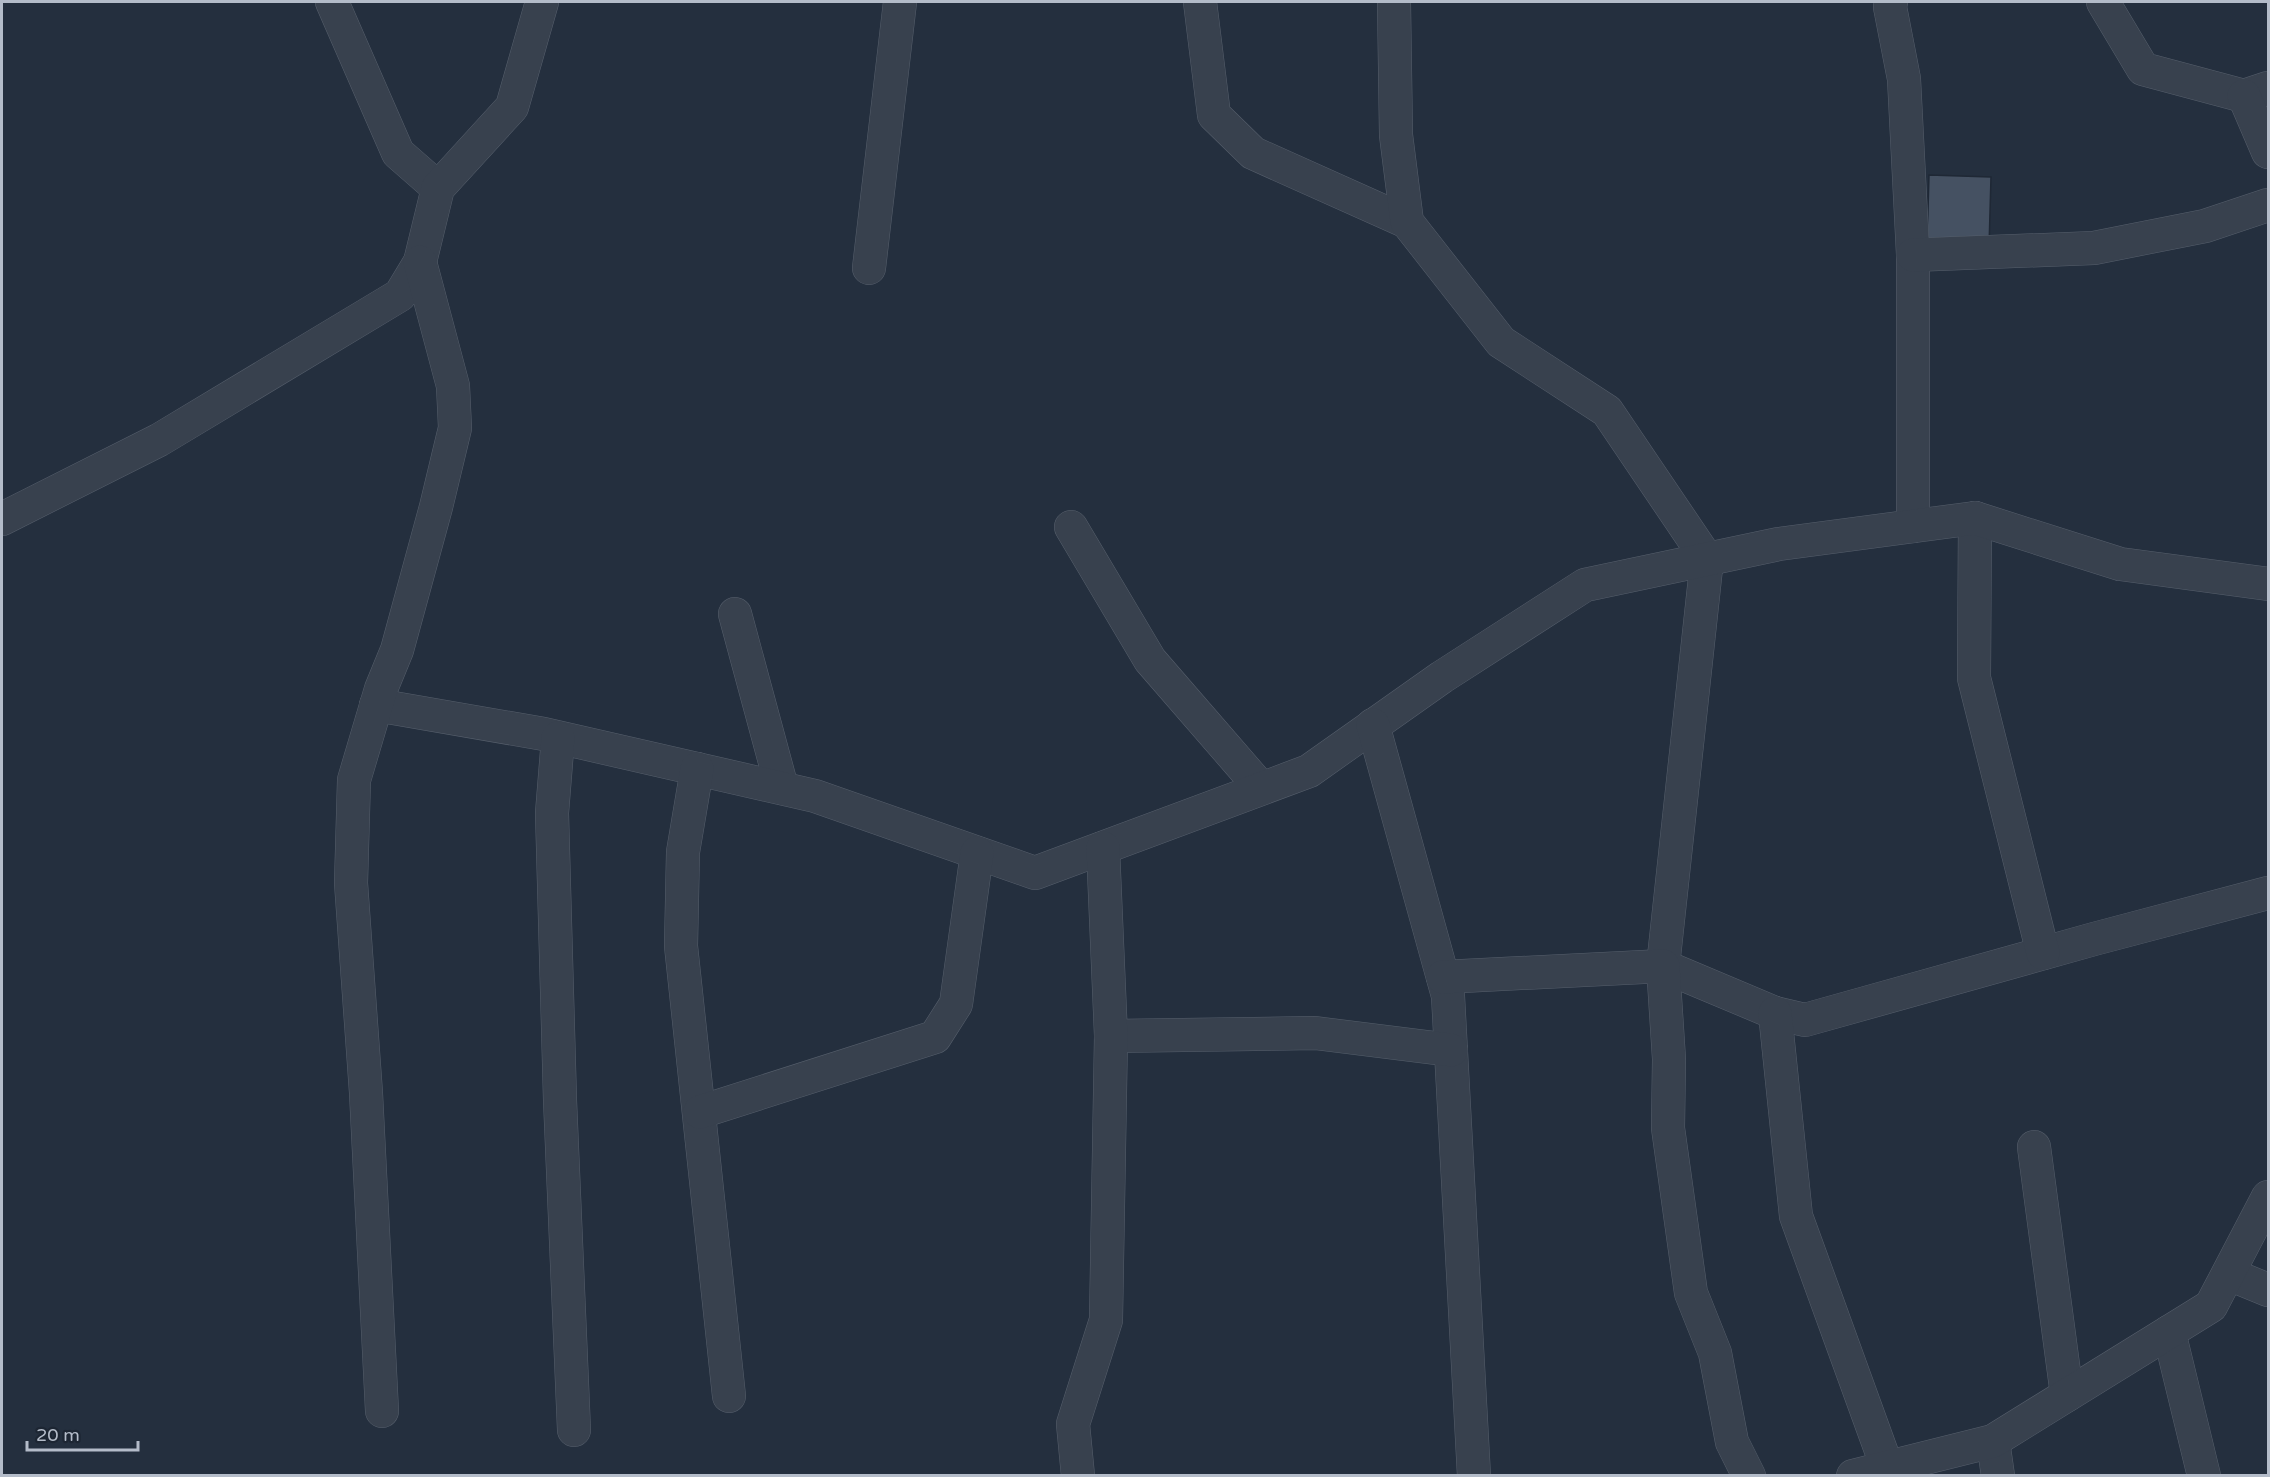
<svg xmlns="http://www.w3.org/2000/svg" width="2270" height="1477" viewBox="0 0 2270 1477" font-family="'Varela Round',sans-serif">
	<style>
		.building { fill: #455162; stroke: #1f2835; stroke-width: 1.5 }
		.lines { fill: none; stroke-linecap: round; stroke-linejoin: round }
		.minor-casing { stroke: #565f6c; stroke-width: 34 }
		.minor { stroke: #38414e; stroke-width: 33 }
	</style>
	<rect width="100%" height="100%" fill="#242f3e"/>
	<path class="building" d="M1929 175 1991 177 1989 248 1927 246Z"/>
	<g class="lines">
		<defs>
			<g id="minor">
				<path d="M332 2 398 153 438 188"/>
				<path d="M1200 2 1214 115 1253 153 1407 222"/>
				<path d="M1394 2 1396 135 1407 222 1501 342 1607 411 1707 559 1663 966 1775 1013 1805 1020 2094 939 2268 893"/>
				<path d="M1891 2 1890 7 1904 79 1913 255V526"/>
				<path d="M2103 2 2143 69 2244 96 2268 88"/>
				<path d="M2244 96 2268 152"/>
				<path d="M1913 255 2094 248 2205 226 2268 205"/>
				<path d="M869 268 900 2"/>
				<path d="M1975 518 1974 678 2043 953"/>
				<path d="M2 519 159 440 400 295 420 262 438 188 512 107 542 2"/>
				<path d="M1071 527 1150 660 1261 788"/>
				<path d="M735 614 782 788"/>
				<path d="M376 705 544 734 815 796 1035 873 1309 771 1442 677 1585 585 1779 544 1975 518 2120 564 2268 584"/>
				<path d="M1373 725 1448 996 1474 1476"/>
				<path d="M558 738 552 813 560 1100 574 1430"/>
				<path d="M697 769 683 852 681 946 729 1396"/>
				<path d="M1443 977 1663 966 1669 1059 1668 1128 1691 1293 1715 1353 1732 1442 1749 1476"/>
				<path d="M1775 1013 1796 1216 1887 1467"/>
				<path d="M1111 1036 1315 1033 1451 1050"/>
				<path d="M700 1112 935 1037 956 1004 977 853"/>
				<path d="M2034 1147 2067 1395"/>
				<path d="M2229 1274 2268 1290"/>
				<path d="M2169 1332 2204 1476"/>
				<path d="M382 1411 366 1093 351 883 354 780 381 689 397 650 436 507 455 428 453 386 420 262"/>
				<path d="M1993 1441 1998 1476"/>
				<path d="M1078 1476 1073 1424 1106 1320 1111 1036 1103 848"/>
				<path d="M1853 1476 1993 1441 2211 1306 2268 1197"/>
			</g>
		</defs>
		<use href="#minor" class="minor-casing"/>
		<use href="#minor" class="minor"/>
	</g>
	<rect width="2270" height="1477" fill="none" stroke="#b4bcc9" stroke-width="6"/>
	<path d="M27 1441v9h111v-9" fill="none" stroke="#b4bcc9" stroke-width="3"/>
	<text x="36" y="1441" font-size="18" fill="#b4bcc9" stroke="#1d2633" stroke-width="4.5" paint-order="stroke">20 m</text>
</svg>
